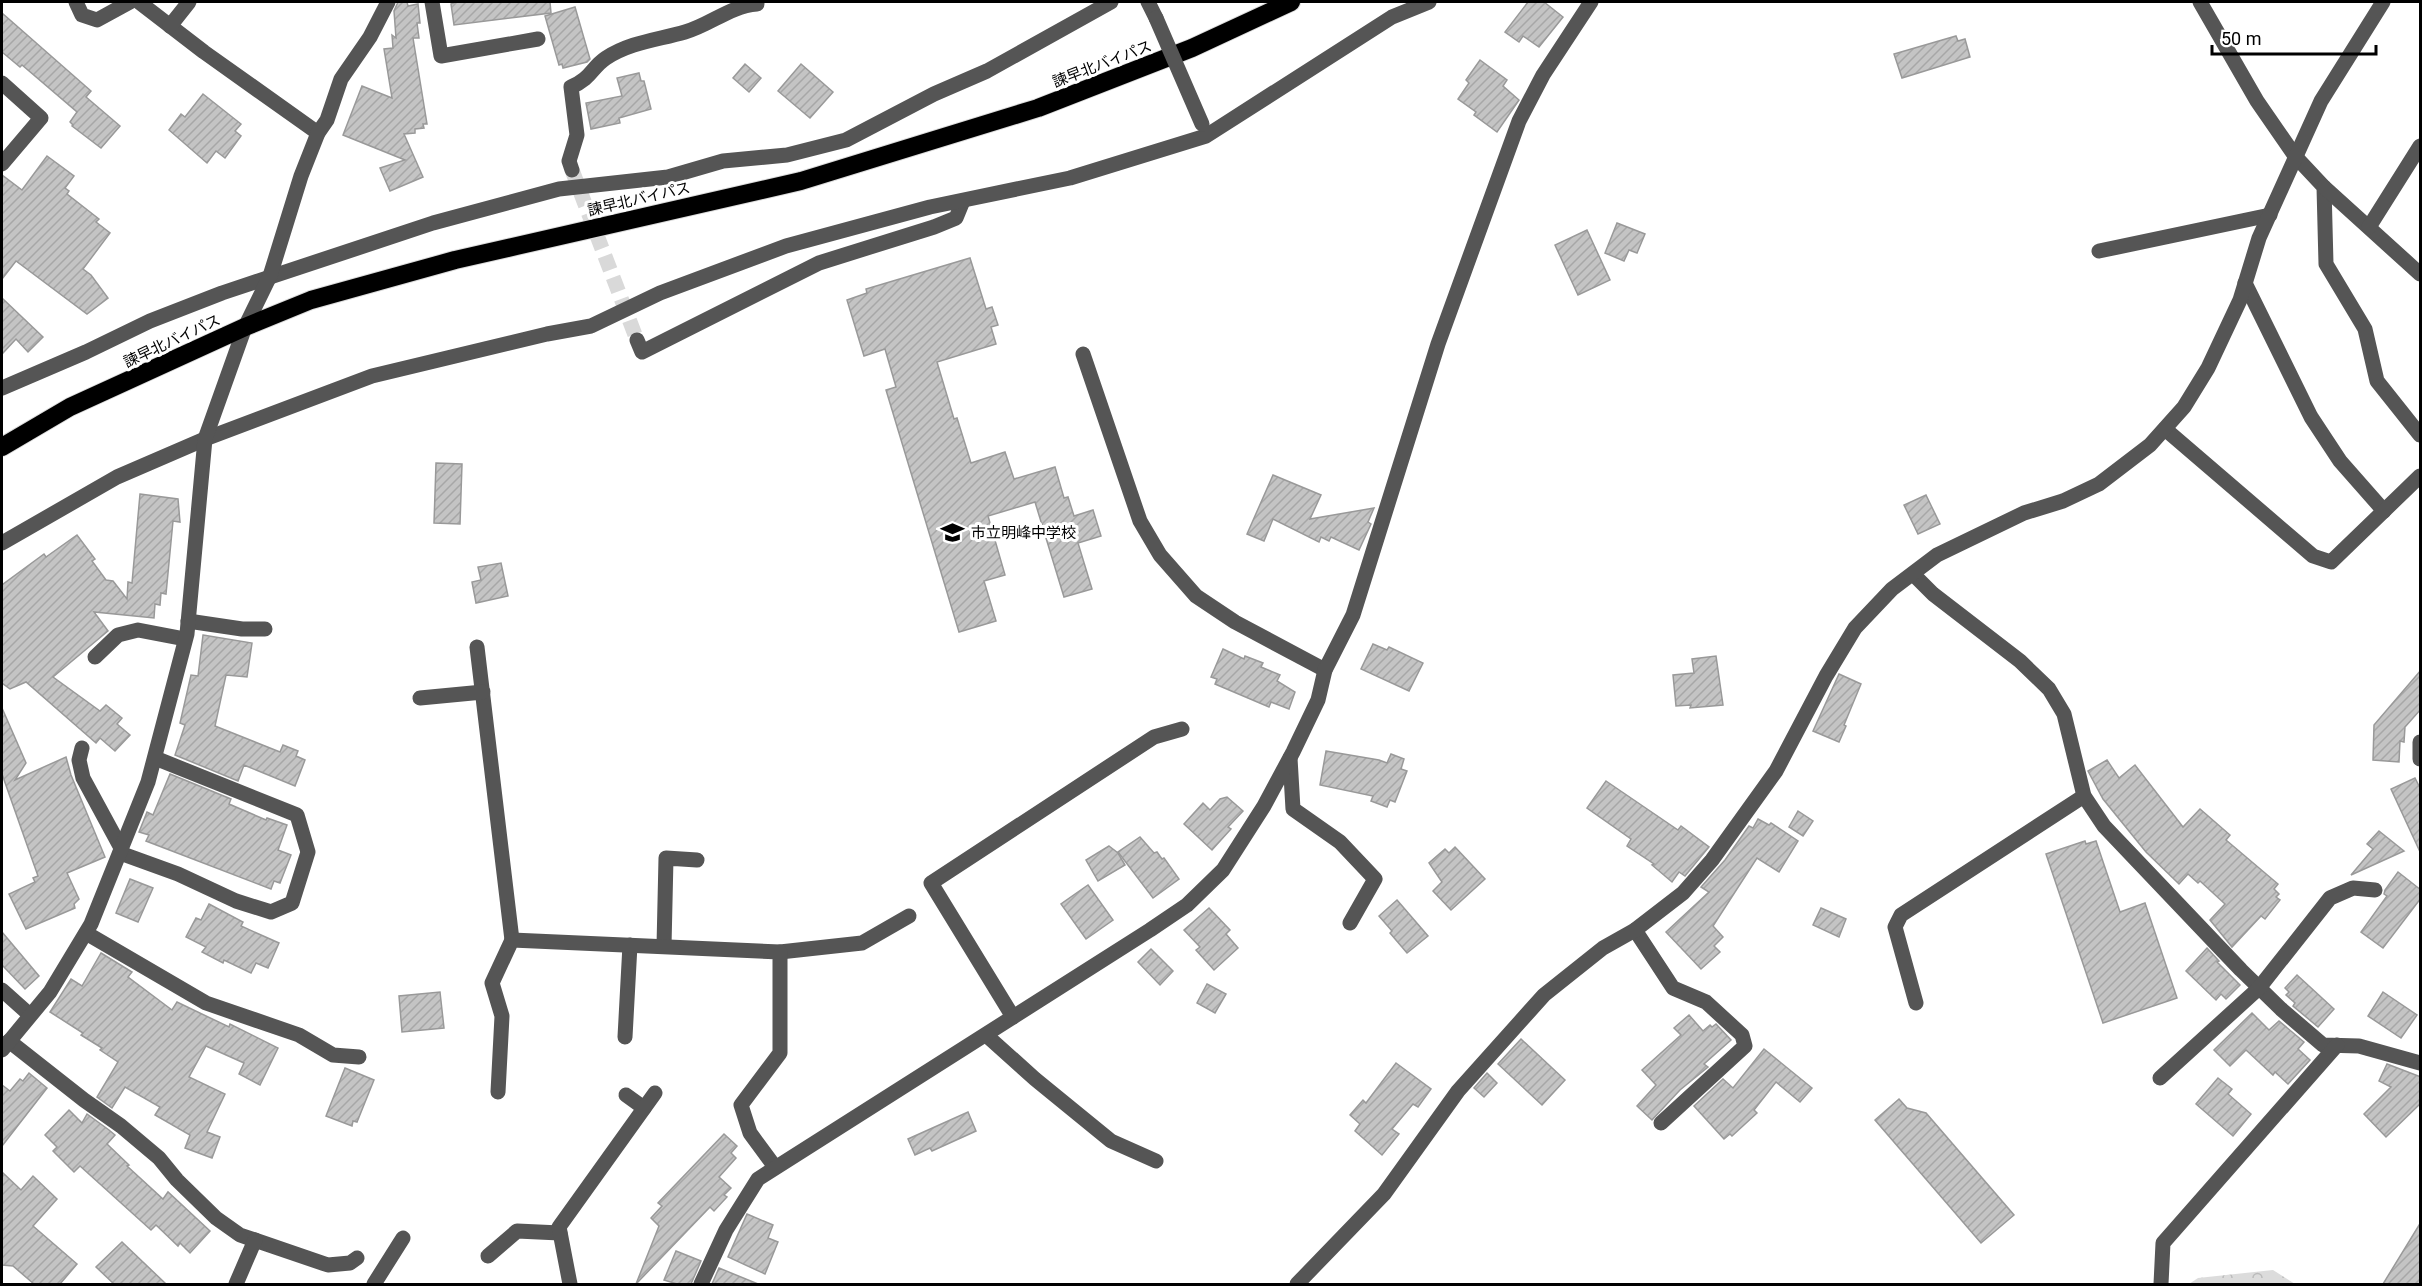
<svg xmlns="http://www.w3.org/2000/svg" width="2422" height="1286" viewBox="0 0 2422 1286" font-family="Roboto,'Noto Sans JP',sans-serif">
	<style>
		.forest { fill: url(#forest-crowns) }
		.building { fill: url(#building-hatch); stroke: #999; stroke-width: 1.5 }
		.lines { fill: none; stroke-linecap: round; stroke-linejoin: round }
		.minor-tunnel { stroke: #d9d9d9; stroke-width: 15; stroke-dasharray: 15 8; stroke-linecap: butt }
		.highway-casing { stroke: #dbdbdb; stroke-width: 20 }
		.minor { stroke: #555; stroke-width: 15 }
		.highway { stroke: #000; stroke-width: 18 }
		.minor-bridge { stroke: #555; stroke-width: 15 }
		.labels { text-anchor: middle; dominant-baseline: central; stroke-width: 6; stroke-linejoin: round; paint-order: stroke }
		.street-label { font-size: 15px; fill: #000; stroke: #fff }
		.poi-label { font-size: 15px; fill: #000; stroke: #fff; text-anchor: start }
	</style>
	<defs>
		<pattern id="forest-crowns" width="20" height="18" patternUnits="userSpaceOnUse" patternTransform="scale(1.5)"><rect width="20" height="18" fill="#dcdcdc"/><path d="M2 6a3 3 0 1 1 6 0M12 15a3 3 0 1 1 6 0" fill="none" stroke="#bbb"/></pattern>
		<pattern id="building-hatch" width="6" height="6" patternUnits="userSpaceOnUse" patternTransform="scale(1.5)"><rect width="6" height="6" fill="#c4c4c4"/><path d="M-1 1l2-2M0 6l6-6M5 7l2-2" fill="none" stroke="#a7a7a7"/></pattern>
	</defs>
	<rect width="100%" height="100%" fill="#fff"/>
	<path class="forest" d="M2273 1270 2295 1284H2189L2198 1278Z"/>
	<g class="building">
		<path d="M398 2H407L408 6 418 4 420 23H417L419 38H413L427 124H423L424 128 415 129V133L404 134 423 177 390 191 380 168 405 160 343 135 362 86 392 98 384 49 393 48 392 35 396 38 394 11Z"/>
		<path d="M456 2H550L551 13 454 25 451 4Z"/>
		<path d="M1528 2H1544L1563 17 1539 47 1523 36 1519 42 1505 32Z"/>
		<path d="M575 7 590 59 587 62 563 68 562 64 559 65 545 16Z"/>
		<path d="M2 13 91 91 86 97 120 126 101 148 72 126 73 125 70 122 77 112 22 65 20 67 2 52Z"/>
		<path d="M1956 36 1958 41 1965 39 1970 57 1902 78 1894 54Z"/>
		<path d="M1480 60 1507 80 1503 86 1519 100 1497 132 1474 115 1476 112 1458 99 1469 83 1466 80Z"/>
		<path d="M745 64 761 78 749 92 733 78Z"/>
		<path d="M801 64 833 92 810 118 778 91Z"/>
		<path d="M639 73 641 81H644L651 109 619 118 620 123 591 129 586 103 622 96 617 78Z"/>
		<path d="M203 94 241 124 235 131 241 136 225 158 216 151 207 163 169 130 181 114 185 117Z"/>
		<path d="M47 156 74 176 65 188 69 191 67 194 99 219 96 222 110 233 83 269 91 275 108 298 87 314 16 261 2 279V175L22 190Z"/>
		<path d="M1617 223 1645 234 1637 253 1629 250 1624 261 1605 253Z"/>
		<path d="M1587 230 1610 280 1578 295 1555 245Z"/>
		<path d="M970 258 986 309 992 307 998 325 991 327 996 344 937 362 954 419 957 418 971 463 1005 452 1014 479 1055 467 1064 498 1068 497 1074 516 1093 510 1101 536 1078 543 1092 589 1064 597 1035 502 988 516 1005 575 984 581 996 621 959 632 886 390 896 387 885 349 864 356 847 300 867 293 866 289Z"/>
		<path d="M2 298 43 337 28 352 16 339 2 354Z"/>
		<path d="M436 463 462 464 460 524 434 523Z"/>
		<path d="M1273 475 1321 495 1310 519 1374 508 1368 522 1371 524 1359 550 1331 537 1329 541 1321 537 1319 542 1273 519 1264 541 1247 534Z"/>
		<path d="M140 494 178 499 180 522 173 521 166 594 161 593 160 605 155 604 154 618 94 612 108 631 53 677 100 711 106 705 122 718 117 724 130 735 115 751 100 738 96 743 26 682 10 689 2 683V585L44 554 46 557 77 535 95 559 92 561 106 580 113 581 127 599 128 582 132 583Z"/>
		<path d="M1926 495 1940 524 1918 534 1904 505Z"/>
		<path d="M501 563 508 596 476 603 472 582 481 580 478 567Z"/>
		<path d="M203 635 252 643 247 677 226 675 215 726 280 752 283 745 298 751 296 756 305 760 295 786 244 765 238 781 175 755 185 725 180 723 191 675 198 676Z"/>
		<path d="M1373 644 1387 650 1389 647 1423 663 1409 691 1361 669Z"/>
		<path d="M1223 649 1244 659 1245 656 1263 663 1261 667 1280 675 1277 681 1295 692 1289 709 1271 702 1269 707 1215 684 1217 679 1211 677Z"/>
		<path d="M1716 656 1723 705 1690 708 1691 705 1676 706 1673 675 1694 673 1692 659Z"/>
		<path d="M2421 670V709L2405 727 2404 742 2400 741 2399 762 2373 760 2374 725Z"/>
		<path d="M1839 674 1861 684 1844 725 1846 726 1839 742 1813 731Z"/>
		<path d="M2 708 26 763 15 780 66 757 71 775 105 857 67 873 79 899 74 904 75 908 26 929 9 894 35 882 33 878 38 876 2 774Z"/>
		<path d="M1326 751 1379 760 1387 763 1391 754 1404 759 1401 769 1407 771 1395 802 1390 800 1387 807 1371 801 1373 796 1320 785Z"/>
		<path d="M2107 760 2119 778 2135 765 2183 827 2200 809 2230 835 2226 840 2278 884 2274 889 2279 894 2276 897 2280 900 2265 919 2261 916 2232 947 2210 920 2225 904 2200 881 2198 883 2188 874 2179 884 2146 852 2103 799 2088 771Z"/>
		<path d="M170 774 231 799 229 804 266 820 267 818 287 825 278 850 291 855 280 883 274 881 271 889 146 841 149 835 139 832 147 812 153 815Z"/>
		<path d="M2415 778 2421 790V854L2391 789Z"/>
		<path d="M1606 781 1678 830 1681 826 1709 847 1685 876 1679 872 1672 882 1652 865 1654 864 1627 846 1631 839 1587 808Z"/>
		<path d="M1227 797 1243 811 1228 827 1231 829 1212 850 1184 824 1203 803 1210 810 1220 799Z"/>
		<path d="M1798 811 1813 821 1803 836 1789 827Z"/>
		<path d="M1758 819 1769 825 1771 823 1798 841 1779 872 1757 858 1713 926 1723 937 1714 946 1720 952 1701 969 1666 932 1709 892 1701 887 1725 860 1749 826 1753 828Z"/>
		<path d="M2379 831 2404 851 2351 875 2373 849 2367 844Z"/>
		<path d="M1140 837 1154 853 1157 852 1162 859 1164 858 1179 879 1153 898 1118 852Z"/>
		<path d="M2085 841 2086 844 2096 841 2120 912 2145 903 2177 998 2103 1023 2046 854Z"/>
		<path d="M1109 846 1118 853 1125 865 1098 881 1086 860Z"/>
		<path d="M1455 847 1485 879 1451 910 1433 891 1442 882 1429 863 1445 849 1449 853Z"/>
		<path d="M2398 872 2421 890V898L2383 948 2361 932 2387 896 2384 894 2385 890Z"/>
		<path d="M130 879 153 888 138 922 116 913Z"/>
		<path d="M1088 885 1113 920 1086 939 1061 904Z"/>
		<path d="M1397 900 1428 936 1407 953 1390 933 1392 931 1379 916Z"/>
		<path d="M209 904 243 922 241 926 279 943 268 968 256 963 251 973 224 960 223 963 202 952 206 947 186 937 196 918 201 920Z"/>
		<path d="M1209 908 1230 930 1226 934 1238 948 1214 970 1196 950 1200 947 1184 930Z"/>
		<path d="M1821 908 1846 919 1839 937 1813 925Z"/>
		<path d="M2 932 39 976 25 989 2 965Z"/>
		<path d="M2207 948 2219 961 2217 962 2240 985 2226 999 2221 994 2216 1000 2186 971Z"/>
		<path d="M1151 949 1173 971 1160 985 1138 962Z"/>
		<path d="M101 953 132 972 128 977 172 1010 177 1002 229 1027 230 1024 278 1048 260 1085 239 1074 244 1063 206 1046 189 1077 225 1094 207 1132 220 1137 212 1158 185 1148 190 1135 155 1115 160 1107 125 1087 112 1108 97 1097 118 1062 100 1050 102 1048 81 1035 83 1033 50 1012 71 979 82 986Z"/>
		<path d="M2297 975 2334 1009 2318 1027 2293 1006 2295 1003 2286 995 2289 992 2285 988Z"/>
		<path d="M1207 984 1226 994 1215 1013 1197 1003Z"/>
		<path d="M440 992 444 1028 402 1032 399 996Z"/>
		<path d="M2383 992 2417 1015 2401 1038 2368 1016Z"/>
		<path d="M2252 1013 2269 1030 2279 1021 2304 1042 2298 1049 2310 1060 2288 1084 2275 1072 2273 1075 2246 1050 2230 1066 2214 1050Z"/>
		<path d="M1689 1015 1703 1031 1710 1025 1712 1027 1716 1024 1731 1040 1704 1064 1708 1067 1680 1090 1652 1120 1637 1106 1656 1085 1642 1070 1681 1035 1674 1028Z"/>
		<path d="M1521 1039 1565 1080 1542 1105 1498 1064Z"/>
		<path d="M1764 1049 1812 1088 1800 1102 1776 1082 1754 1110 1757 1113 1732 1136 1730 1134 1724 1139 1694 1106 1723 1079 1733 1088Z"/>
		<path d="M1396 1063 1431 1089 1418 1107 1413 1104 1392 1129 1399 1134 1382 1155 1355 1131 1360 1124 1350 1115 1363 1100 1366 1103Z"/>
		<path d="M2387 1064 2421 1077V1103L2386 1137 2364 1114 2391 1087 2379 1081Z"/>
		<path d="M345 1068 374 1080 357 1122 353 1121 352 1126 326 1116Z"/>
		<path d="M29 1073 47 1088 2 1146V1085L10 1091 20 1079 23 1081Z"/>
		<path d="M1487 1073 1497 1083 1484 1097 1474 1088Z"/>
		<path d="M2218 1078 2232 1089 2228 1094 2251 1114 2233 1136 2196 1104Z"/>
		<path d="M1899 1099 1907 1108 1926 1113 2014 1215 1981 1243 1875 1120Z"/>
		<path d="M69 1110 82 1123 87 1114 109 1130 115 1135 107 1144 129 1165 127 1166 163 1199 168 1192 210 1231 190 1253 180 1243 178 1246 156 1225 151 1230 80 1166 74 1172 53 1151 57 1147 45 1135Z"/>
		<path d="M968 1112 976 1131 932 1151 930 1148 915 1155 908 1139Z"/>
		<path d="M724 1134 737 1146 731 1153 736 1158 719 1177 731 1188 724 1195 727 1197 714 1211 710 1207 636 1284 659 1226 651 1218 662 1206 658 1203Z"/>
		<path d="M2 1172 21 1190 33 1176 57 1199 33 1226 77 1264 60 1284H34L13 1266 2 1265Z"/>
		<path d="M747 1214 773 1225 768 1238 778 1242 765 1274 728 1257Z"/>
		<path d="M2421 1222V1284H2383Z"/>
		<path d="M122 1242 166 1284H114L96 1267Z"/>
		<path d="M676 1251 701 1261 691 1284H677L664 1280Z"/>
		<path d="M719 1268 758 1284H712Z"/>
	</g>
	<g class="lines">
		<path class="minor-tunnel" d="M572 170 637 340"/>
		<defs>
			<path id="highway" d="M2 447 70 407 245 327 311 300 455 260 801 181 1038 108 1192 48 1291 2"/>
		</defs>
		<use href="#highway" class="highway-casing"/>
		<g class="minor">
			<path d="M76 2 82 15 97 20 130 2"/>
			<path d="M139 2 204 52 318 133"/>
			<path d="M432 2 441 56 538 39"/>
			<path d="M1148 2 1156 18"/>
			<path d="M2200 2 2257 101 2295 156 2324 187 2326 264 2365 329 2377 381 2420 435"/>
			<path d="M170 26 189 2"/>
			<path d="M2 83 41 118 2 164"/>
			<path d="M572 170 569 161 577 135 571 87C592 78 591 68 606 58 631 42 657 40 685 32 710 25 730 6 757 4"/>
			<path d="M2324 187 2420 274"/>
			<path d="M2369 227 2420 146"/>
			<path d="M2099 251 2270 215"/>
			<path d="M2245 283 2311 417 2340 461 2384 511"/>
			<path d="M637 340 642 352 819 263 934 227 956 218 963 201"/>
			<path d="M1083 354 1140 521 1160 555 1196 596 1235 622 1325 670"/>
			<path d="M2 388 86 352 150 321 222 293 433 223 559 189 668 177 723 161 787 155 846 140 934 94 987 71 1111 2"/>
			<path d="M2165 429 2313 556 2331 562 2420 476"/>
			<path d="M2 543 117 477 205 439 372 376 547 334 591 326 660 293 786 246 930 207 1070 178 1206 136 1392 17 1429 2"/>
			<path d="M1913 574 1933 594 2020 661 2049 689 2064 714 2084 796 2104 826 2241 970 2281 1009 2323 1045 2359 1046 2420 1063"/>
			<path d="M188 621 242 629H265"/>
			<path d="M477 647 512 940"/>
			<path d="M95 657 118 635 138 630 185 639"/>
			<path d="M420 698 483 692"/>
			<path d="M2420 742V759"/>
			<path d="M82 748 79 760 83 778 121 848"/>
			<path d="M1290 758 1293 809 1340 842 1375 879 1350 923"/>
			<path d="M120 853 178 874 236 901 271 912 292 903 308 852 297 815 155 758"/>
			<path d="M1635 930 1673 988 1706 1002 1742 1035 1745 1046 1661 1123"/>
			<path d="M86 933 206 1003 299 1035 333 1055 359 1057"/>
			<path d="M664 946 666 858 697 860"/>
			<path d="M780 952 862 943 909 916"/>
			<path d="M2 990 30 1015"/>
			<path d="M1916 1003 1895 927 1901 915 2084 796"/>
			<path d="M1013 1017 931 883 1154 737 1182 729"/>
			<path d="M986 1035 1035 1079 1111 1141 1156 1161"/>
			<path d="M625 1037 630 945"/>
			<path d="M9 1041 84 1100 121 1126 159 1158 177 1180 216 1218 240 1235 328 1265 350 1263 357 1258"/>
			<path d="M2 1050 50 992 91 924 148 782 187 634 205 439 245 327 270 276 301 176 318 133 327 120 341 79 370 37 388 2"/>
			<path d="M2160 1078 2259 988 2330 898 2353 888 2375 890"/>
			<path d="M498 1092 502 1016 492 983 512 940 780 952V1053L741 1105 750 1133 775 1167"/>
			<path d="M626 1095 644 1108"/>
			<path d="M488 1256 517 1231 560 1233"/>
			<path d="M236 1284 255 1240"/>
			<path d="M374 1284 403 1238"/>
			<path d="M570 1284 559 1227 655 1093"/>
			<path d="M701 1284 726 1230 758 1179 1150 930 1187 905 1223 870 1264 806 1293 752 1318 700 1325 670 1353 615 1438 344 1519 121 1543 75 1591 2"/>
			<path d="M1297 1284 1384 1194 1458 1091 1544 995 1603 948 1635 930 1683 893 1712 860 1776 771 1826 676 1855 628 1892 589 1937 555 2024 513 2063 501 2099 484 2150 445 2184 407 2208 368 2240 300 2259 238 2321 101 2383 2"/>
			<path d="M2161 1284 2163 1243 2337 1045"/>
		</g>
		<use href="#highway" class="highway"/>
		<path class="minor-bridge" d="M1156 18 1202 124"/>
	</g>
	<defs>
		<symbol id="school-bare" viewBox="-9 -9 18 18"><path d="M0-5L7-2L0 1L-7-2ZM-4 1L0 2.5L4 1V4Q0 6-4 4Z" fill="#000" stroke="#fff" stroke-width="2.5" paint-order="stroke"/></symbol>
	</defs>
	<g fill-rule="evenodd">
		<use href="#school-bare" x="936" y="516" width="33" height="33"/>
	</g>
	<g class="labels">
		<g class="street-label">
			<text transform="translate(1102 64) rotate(-21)">諫早北バイパス</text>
			<text transform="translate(639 199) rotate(-13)">諫早北バイパス</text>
			<text transform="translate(172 341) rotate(-25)">諫早北バイパス</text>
		</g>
		<g class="poi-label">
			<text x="971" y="533">市立明峰中学校</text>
		</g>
	</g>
	<rect width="2422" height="1286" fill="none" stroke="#000000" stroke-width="6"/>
	<path d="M2212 45v9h164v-9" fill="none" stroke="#000000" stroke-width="3"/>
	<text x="2221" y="45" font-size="18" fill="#000000" stroke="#ffffff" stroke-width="4.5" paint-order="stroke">50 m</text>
</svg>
